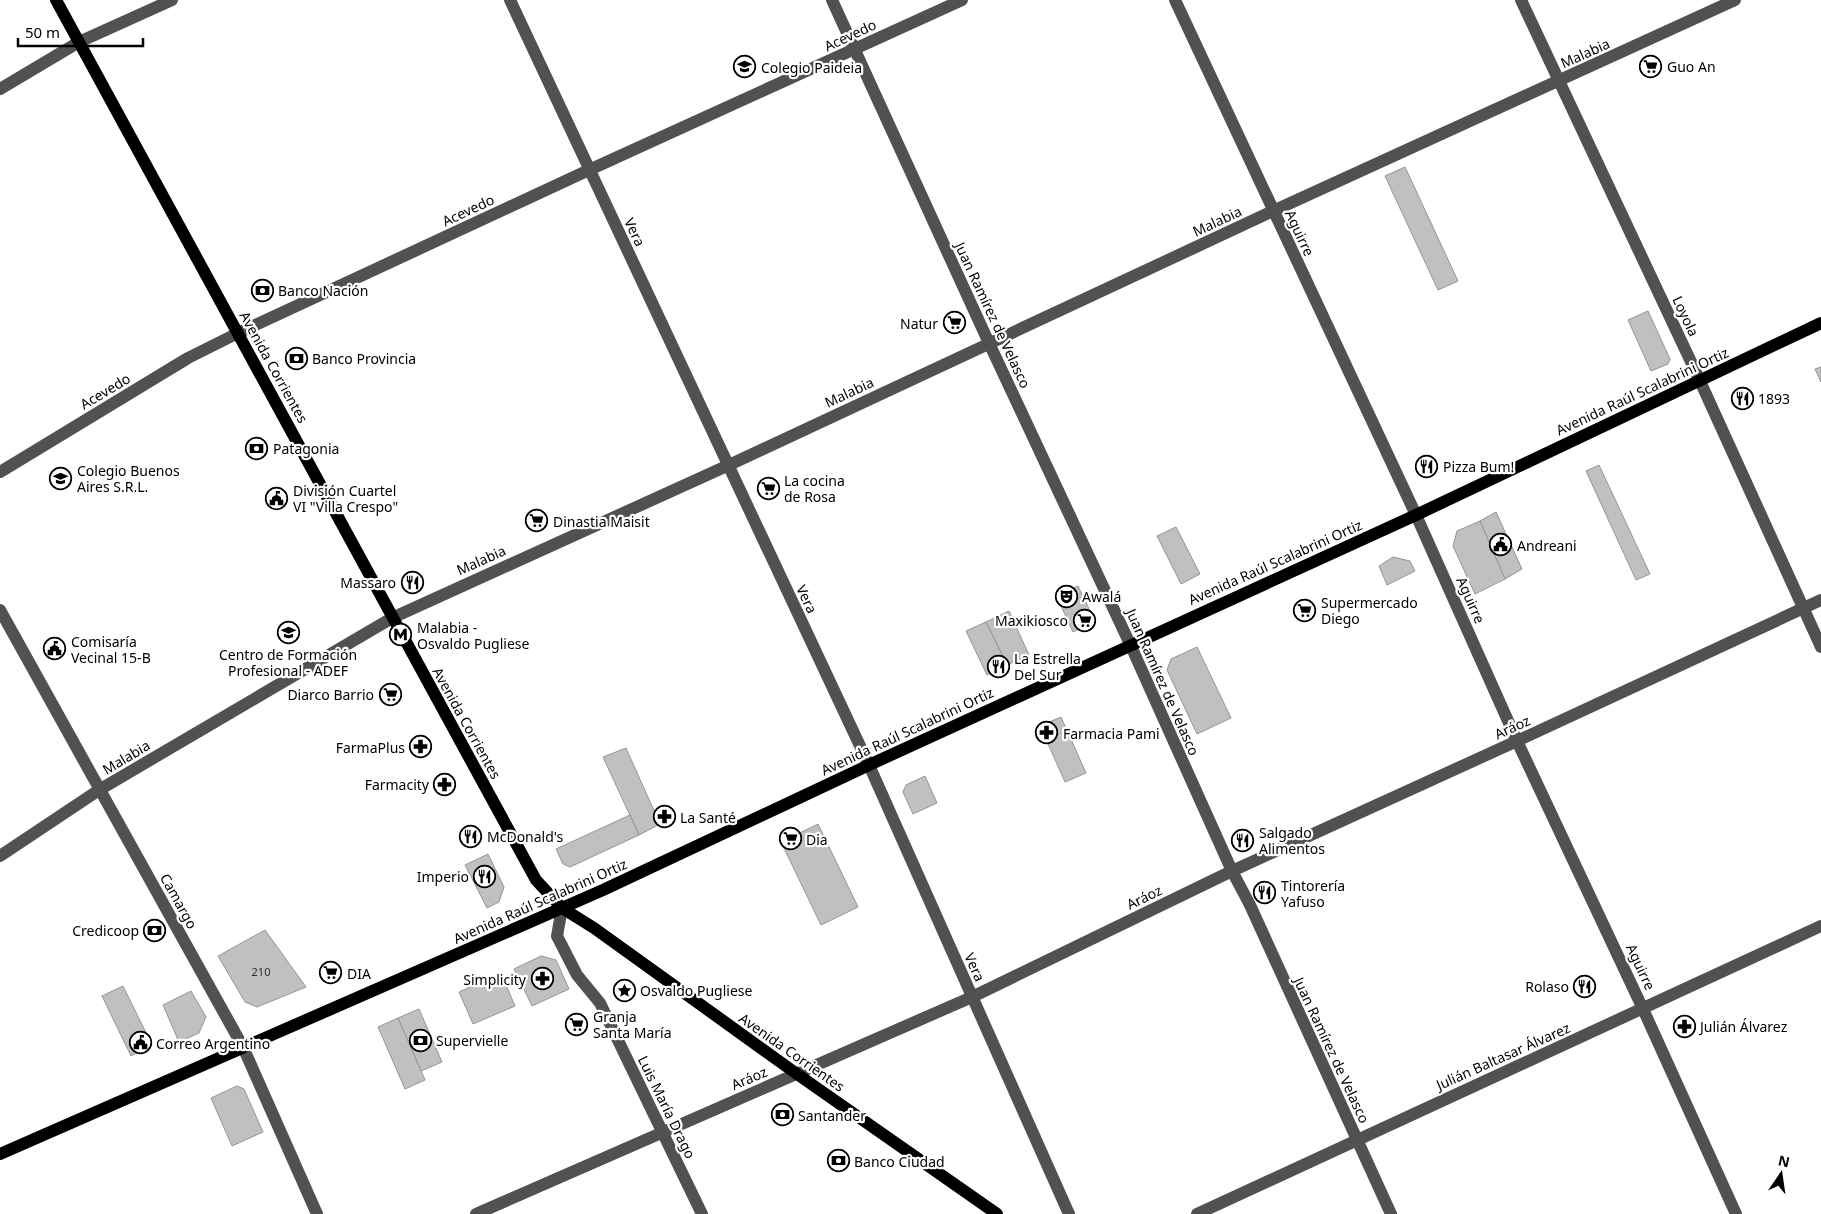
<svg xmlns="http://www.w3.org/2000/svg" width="1821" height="1214" viewBox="0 0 1821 1214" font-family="'Noto Sans',sans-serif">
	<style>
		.building { fill: #c0c0c0; stroke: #959595 }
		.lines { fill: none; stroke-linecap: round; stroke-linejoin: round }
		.minor { stroke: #515151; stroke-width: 12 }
		.major { stroke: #000; stroke-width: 12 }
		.labels { text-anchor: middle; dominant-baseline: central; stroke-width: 4.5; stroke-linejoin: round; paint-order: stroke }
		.number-label { font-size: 11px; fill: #303030 }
		.street-label { font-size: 14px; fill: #000; stroke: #fff }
		.poi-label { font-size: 14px; fill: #000; stroke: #fff; text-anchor: start }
	</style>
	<rect width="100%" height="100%" fill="#fff"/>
	<g class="building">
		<path d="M1405 167 1458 281 1438 290 1385 176Z"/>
		<path d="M1648 311 1670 359 1668 364 1651 371 1628 320Z"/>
		<path d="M1821 367V382L1815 369Z"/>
		<path d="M1599 465 1650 574 1636 580 1586 471Z"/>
		<path d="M1496 512 1522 569 1505 579 1480 521Z"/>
		<path d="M1480 521 1505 579 1475 594 1453 546 1457 531Z"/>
		<path d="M1176 527 1200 574 1181 584 1157 536Z"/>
		<path d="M1393 557 1410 561 1415 571 1387 585 1379 566Z"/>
		<path d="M1078 586 1093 617 1090 624 1073 632 1056 595Z"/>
		<path d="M1009 611 1029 655 1007 665 986 622Z"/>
		<path d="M986 622 1007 665 987 675 966 631Z"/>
		<path d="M1197 647 1231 718 1197 734 1167 670 1171 659Z"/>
		<path d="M1061 717 1086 773 1065 782 1040 726Z"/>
		<path d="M626 748 660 824 639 835 603 757Z"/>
		<path d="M925 776 937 803 913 814 903 792 906 785Z"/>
		<path d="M630 815 639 835 570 867 563 864 556 849Z"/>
		<path d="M818 824 858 907 821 925 781 842Z"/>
		<path d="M488 854 504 887 499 902 487 908 465 865Z"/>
		<path d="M265 930 306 987 257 1007 245 1002 218 956Z"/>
		<path d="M541 956 556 960 569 989 532 1006 514 969Z"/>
		<path d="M501 973 515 1006 473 1024 459 992Z"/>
		<path d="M123 986 152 1045 131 1056 102 996Z"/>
		<path d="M191 991 206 1017 199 1033 179 1042 163 1005Z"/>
		<path d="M419 1009 442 1062 421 1071 398 1018Z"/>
		<path d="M398 1018 425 1080 405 1089 378 1027Z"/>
		<path d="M237 1086 244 1089 263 1132 232 1146 211 1098Z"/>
	</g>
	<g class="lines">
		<g class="minor">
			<path d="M510 0 869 765 1069 1214"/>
			<path d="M832 0 989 343 1130 644 1232 871 1250 905 1391 1214"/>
			<path d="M1175 0 1416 515 1517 741 1643 1009 1736 1214"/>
			<path d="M1521 0 1700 381 1821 647"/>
			<path d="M0 89 79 42 172 0"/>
			<path d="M0 472 188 358 238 333 589 170 962 0"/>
			<path d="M0 610 243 1047 317 1214"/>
			<path d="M0 856 99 790 392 618 729 465 1273 211 1735 0"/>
			<path d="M562 908 557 936 577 975 600 1003 702 1214"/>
			<path d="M476 1214 972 997 1232 871 1517 741 1821 600"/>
			<path d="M1197 1214 1821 926"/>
		</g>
		<g class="major">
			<path d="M56 0 536 880 562 908 594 928 797 1074 997 1214"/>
			<path d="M0 1154 603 890 869 765 1416 515 1821 323"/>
		</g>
	</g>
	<defs>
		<symbol id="supermarket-ring" viewBox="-11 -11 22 22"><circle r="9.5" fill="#fff" stroke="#000" stroke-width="1.5"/><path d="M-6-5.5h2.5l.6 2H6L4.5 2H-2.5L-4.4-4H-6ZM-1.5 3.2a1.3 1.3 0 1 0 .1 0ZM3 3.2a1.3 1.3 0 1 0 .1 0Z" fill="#000"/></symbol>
		<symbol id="school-ring" viewBox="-11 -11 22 22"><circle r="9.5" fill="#fff" stroke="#000" stroke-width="1.5"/><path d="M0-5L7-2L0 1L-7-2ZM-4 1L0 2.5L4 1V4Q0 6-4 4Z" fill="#000"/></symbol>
		<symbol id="bank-ring" viewBox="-11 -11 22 22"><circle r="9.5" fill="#fff" stroke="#000" stroke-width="1.5"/><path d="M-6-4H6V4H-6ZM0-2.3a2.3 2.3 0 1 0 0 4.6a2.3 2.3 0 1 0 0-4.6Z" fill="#000"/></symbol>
		<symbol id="restaurant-ring" viewBox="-11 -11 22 22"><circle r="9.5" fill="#fff" stroke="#000" stroke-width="1.5"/><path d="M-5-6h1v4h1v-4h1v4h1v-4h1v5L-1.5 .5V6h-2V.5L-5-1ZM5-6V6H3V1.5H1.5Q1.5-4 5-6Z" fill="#000"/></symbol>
		<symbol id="civic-ring" viewBox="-11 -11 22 22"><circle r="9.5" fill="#fff" stroke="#000" stroke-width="1.5"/><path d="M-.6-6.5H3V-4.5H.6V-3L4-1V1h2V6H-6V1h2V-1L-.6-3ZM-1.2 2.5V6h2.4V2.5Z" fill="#000"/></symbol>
		<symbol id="theatre-ring" viewBox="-11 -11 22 22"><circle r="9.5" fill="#fff" stroke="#000" stroke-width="1.5"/><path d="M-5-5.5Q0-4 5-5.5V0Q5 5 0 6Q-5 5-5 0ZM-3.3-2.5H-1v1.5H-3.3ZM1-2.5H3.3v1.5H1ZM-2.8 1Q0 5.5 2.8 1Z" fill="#000"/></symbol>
		<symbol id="metro-ring" viewBox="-11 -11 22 22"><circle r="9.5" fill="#fff" stroke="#000" stroke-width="1.5"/><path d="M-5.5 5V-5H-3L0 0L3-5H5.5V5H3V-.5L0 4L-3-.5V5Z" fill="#000"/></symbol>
		<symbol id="pharmacy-ring" viewBox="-11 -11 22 22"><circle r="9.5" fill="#fff" stroke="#000" stroke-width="1.5"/><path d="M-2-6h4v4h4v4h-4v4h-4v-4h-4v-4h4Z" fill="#000"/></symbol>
		<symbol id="sight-ring" viewBox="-11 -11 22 22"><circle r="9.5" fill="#fff" stroke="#000" stroke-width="1.5"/><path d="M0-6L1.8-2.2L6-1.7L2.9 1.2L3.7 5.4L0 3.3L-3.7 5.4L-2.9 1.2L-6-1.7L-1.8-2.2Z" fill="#000"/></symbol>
	</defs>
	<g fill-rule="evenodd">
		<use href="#supermarket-ring" x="1638" y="54" width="25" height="25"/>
		<use href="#school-ring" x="732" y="54" width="25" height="25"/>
		<use href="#bank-ring" x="250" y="278" width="25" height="25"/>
		<use href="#supermarket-ring" x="942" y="310" width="25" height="25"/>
		<use href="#bank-ring" x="284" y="346" width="25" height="25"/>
		<use href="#restaurant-ring" x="1730" y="386" width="25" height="25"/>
		<use href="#bank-ring" x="244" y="436" width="25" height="25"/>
		<use href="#restaurant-ring" x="1414" y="454" width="25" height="25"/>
		<use href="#school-ring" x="48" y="466" width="25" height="25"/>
		<use href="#supermarket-ring" x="756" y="476" width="25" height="25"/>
		<use href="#civic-ring" x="264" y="486" width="25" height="25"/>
		<use href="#supermarket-ring" x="524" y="508" width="25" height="25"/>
		<use href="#civic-ring" x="1488" y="532" width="25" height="25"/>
		<use href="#restaurant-ring" x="400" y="570" width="25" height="25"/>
		<use href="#theatre-ring" x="1054" y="584" width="25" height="25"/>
		<use href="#supermarket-ring" x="1292" y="598" width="25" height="25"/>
		<use href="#supermarket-ring" x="1072" y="608" width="25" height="25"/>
		<use href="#school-ring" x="276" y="620" width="25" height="25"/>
		<use href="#metro-ring" x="388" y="622" width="25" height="25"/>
		<use href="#civic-ring" x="42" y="636" width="25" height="25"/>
		<use href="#restaurant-ring" x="986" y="654" width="25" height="25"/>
		<use href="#supermarket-ring" x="378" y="682" width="25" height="25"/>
		<use href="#pharmacy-ring" x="1034" y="720" width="25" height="25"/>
		<use href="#pharmacy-ring" x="408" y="734" width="25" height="25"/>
		<use href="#pharmacy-ring" x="432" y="772" width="25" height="25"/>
		<use href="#pharmacy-ring" x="652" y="804" width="25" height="25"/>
		<use href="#restaurant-ring" x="458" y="824" width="25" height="25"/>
		<use href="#supermarket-ring" x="778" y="826" width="25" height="25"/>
		<use href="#restaurant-ring" x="1230" y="828" width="25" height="25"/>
		<use href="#restaurant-ring" x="472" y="864" width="25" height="25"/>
		<use href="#restaurant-ring" x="1252" y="880" width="25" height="25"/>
		<use href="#bank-ring" x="142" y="918" width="25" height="25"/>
		<use href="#supermarket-ring" x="318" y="960" width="25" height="25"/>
		<use href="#pharmacy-ring" x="530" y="966" width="25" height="25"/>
		<use href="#restaurant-ring" x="1572" y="974" width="25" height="25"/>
		<use href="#sight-ring" x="612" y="978" width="25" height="25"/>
		<use href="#supermarket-ring" x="564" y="1012" width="25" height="25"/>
		<use href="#pharmacy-ring" x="1672" y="1014" width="25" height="25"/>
		<use href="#bank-ring" x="408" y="1028" width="25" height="25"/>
		<use href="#civic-ring" x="128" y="1030" width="25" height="25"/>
		<use href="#bank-ring" x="770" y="1102" width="25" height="25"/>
		<use href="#bank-ring" x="826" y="1148" width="25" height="25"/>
	</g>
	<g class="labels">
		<g class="number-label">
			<text x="261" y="971">210</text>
		</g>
		<g class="street-label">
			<text transform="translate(850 35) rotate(-25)">Acevedo</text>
			<text transform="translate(1585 53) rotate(-24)">Malabia</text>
			<text transform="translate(468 210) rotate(-25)">Acevedo</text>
			<text transform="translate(1217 221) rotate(-25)">Malabia</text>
			<text transform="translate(635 232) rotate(65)">Vera</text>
			<text transform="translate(1300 233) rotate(65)">Aguirre</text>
			<text transform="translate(993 315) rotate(65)">Juan Ramírez de Velasco</text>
			<text transform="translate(1686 316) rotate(65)">Loyola</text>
			<text transform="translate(274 367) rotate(61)">Avenida Corrientes</text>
			<text transform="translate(105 391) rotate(-31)">Acevedo</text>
			<text transform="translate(1642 391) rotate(-25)">Avenida Raúl Scalabrini Ortiz</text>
			<text transform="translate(849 392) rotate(-25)">Malabia</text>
			<text transform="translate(481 560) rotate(-24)">Malabia</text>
			<text transform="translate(1275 562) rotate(-24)">Avenida Raúl Scalabrini Ortiz</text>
			<text transform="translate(807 599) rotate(65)">Vera</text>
			<text transform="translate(1471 600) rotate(66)">Aguirre</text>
			<text transform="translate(1163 682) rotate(66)">Juan Ramírez de Velasco</text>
			<text transform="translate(467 723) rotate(61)">Avenida Corrientes</text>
			<text transform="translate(1512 727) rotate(-25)">Aráoz</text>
			<text transform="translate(907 731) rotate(-25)">Avenida Raúl Scalabrini Ortiz</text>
			<text transform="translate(126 757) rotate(-31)">Malabia</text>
			<text transform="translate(1144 897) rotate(-26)">Aráoz</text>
			<text transform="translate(179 901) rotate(61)">Camargo</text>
			<text transform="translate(540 901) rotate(-24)">Avenida Raúl Scalabrini Ortiz</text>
			<text transform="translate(975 967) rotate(66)">Vera</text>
			<text transform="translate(1641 967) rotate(65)">Aguirre</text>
			<text transform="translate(1332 1050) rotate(65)">Juan Ramírez de Velasco</text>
			<text transform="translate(792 1052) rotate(35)">Avenida Corrientes</text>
			<text transform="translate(1503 1056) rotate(-24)">Julián Baltasar Álvarez</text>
			<text transform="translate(749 1078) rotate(-23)">Aráoz</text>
			<text transform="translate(667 1107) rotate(64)">Luis María Drago</text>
		</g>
		<g class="poi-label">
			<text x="1667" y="66">Guo An</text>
			<text x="761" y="67">Colegio Paideia</text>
			<text x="278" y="290">Banco Nación</text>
			<text x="938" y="323" text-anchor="end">Natur</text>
			<text x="312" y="358">Banco Provincia</text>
			<text x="1758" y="398">1893</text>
			<text x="273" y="448">Patagonia</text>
			<text x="1443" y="466">Pizza Bum!</text>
			<text x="77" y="470">Colegio Buenos<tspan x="77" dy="16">Aires S.R.L.</tspan></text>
			<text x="784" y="480">La cocina<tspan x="784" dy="16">de Rosa</tspan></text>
			<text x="293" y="490">División Cuartel<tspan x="293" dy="16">VI "Villa Crespo"</tspan></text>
			<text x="553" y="521">Dinastia Maisit</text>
			<text x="1517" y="545">Andreani</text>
			<text x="396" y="582" text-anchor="end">Massaro</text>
			<text x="1082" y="596">Awalá</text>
			<text x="1321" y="602">Supermercado<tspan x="1321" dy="16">Diego</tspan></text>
			<text x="1068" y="620" text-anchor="end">Maxikiosco</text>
			<text x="417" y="627">Malabia -<tspan x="417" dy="16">Osvaldo Pugliese</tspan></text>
			<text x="71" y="641">Comisaría<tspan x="71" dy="16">Vecinal 15-B</tspan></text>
			<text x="288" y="654" text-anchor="middle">Centro de Formación<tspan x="288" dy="16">Profesional - ADEF</tspan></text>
			<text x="1014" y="658">La Estrella<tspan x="1014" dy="16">Del Sur</tspan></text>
			<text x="374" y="694" text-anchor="end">Diarco Barrio</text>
			<text x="1063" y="733">Farmacia Pami</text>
			<text x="405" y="747" text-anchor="end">FarmaPlus</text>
			<text x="429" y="784" text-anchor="end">Farmacity</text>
			<text x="680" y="817">La Santé</text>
			<text x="1259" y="832">Salgado<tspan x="1259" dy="16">Alimentos</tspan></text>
			<text x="487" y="836">McDonald's</text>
			<text x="806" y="839">Dia</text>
			<text x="469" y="876" text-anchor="end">Imperio</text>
			<text x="1281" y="885">Tintorería<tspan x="1281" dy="16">Yafuso</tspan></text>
			<text x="139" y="930" text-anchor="end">Credicoop</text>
			<text x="347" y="973">DIA</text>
			<text x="526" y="979" text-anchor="end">Simplicity</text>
			<text x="1569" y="986" text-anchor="end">Rolaso</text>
			<text x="640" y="990">Osvaldo Pugliese</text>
			<text x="593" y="1016">Granja<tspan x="593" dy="16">Santa María</tspan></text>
			<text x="1700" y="1026">Julián Álvarez</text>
			<text x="436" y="1040">Supervielle</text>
			<text x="156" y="1043">Correo Argentino</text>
			<text x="798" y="1115">Santander</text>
			<text x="854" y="1161">Banco Ciudad</text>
		</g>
	</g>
	<g transform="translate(1781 1174) rotate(13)" stroke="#ffffff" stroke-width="4" paint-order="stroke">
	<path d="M0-4L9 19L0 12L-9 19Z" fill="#000000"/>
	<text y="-8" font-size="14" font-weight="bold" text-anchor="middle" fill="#000000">N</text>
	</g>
	<path d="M18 38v8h125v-8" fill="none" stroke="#000000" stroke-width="2.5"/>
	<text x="25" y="38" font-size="15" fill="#000000" stroke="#ffffff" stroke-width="4" paint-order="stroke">50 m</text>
</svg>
